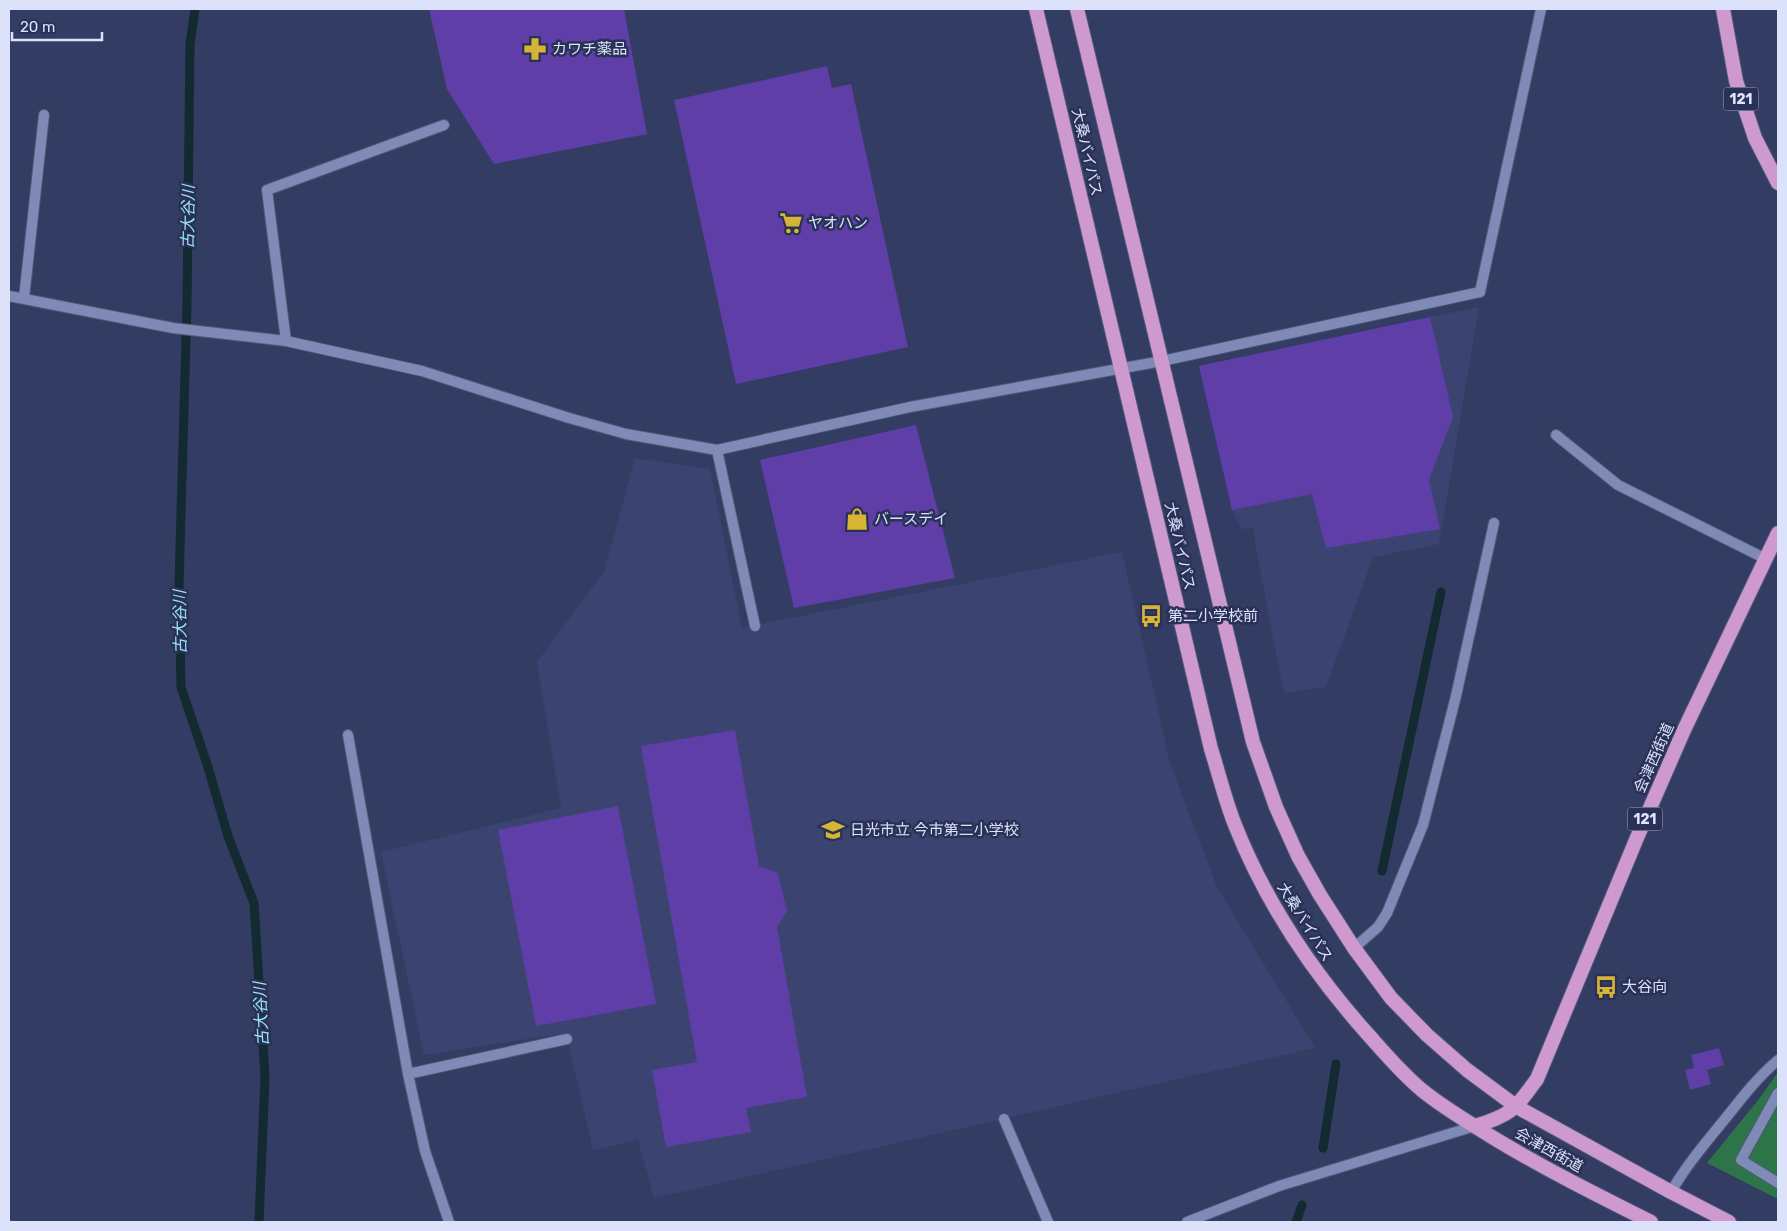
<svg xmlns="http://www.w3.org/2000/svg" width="1787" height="1231" viewBox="0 0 1787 1231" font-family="Rubik,'Noto Sans JP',sans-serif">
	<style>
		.built { fill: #3b4471 }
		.green { fill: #2d7549 }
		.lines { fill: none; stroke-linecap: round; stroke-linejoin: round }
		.stream { stroke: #122a30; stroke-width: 9 }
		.building { fill: #5f3ea7 }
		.service-casing { stroke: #515878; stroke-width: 12 }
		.minor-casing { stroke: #515878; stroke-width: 12 }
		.trunk-casing { stroke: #515878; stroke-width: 16 }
		.service { stroke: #7f8ab6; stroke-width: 10 }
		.minor { stroke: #7f8ab6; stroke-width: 10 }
		.trunk { stroke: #ce99ce; stroke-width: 14 }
		.labels { text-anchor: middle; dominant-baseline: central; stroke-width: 5; stroke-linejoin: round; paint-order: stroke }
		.shield { fill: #2a3157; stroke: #a6adc9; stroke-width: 1 }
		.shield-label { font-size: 14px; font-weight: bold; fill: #dbe2fa }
		.poi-label { font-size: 15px; fill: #dbe2fa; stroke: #2a3157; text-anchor: start }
		.street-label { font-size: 15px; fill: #dbe2fa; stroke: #2a3157 }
		.water-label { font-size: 16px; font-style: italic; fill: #9ae4f5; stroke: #2a3157 }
	</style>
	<rect width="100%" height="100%" fill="#333c62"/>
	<g class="built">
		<path d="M1479 307 1439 544 1373 557 1326 687 1284 693 1257 554 1253 528 1241 529 1232 510 1199 366Z"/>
		<path d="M635 458 710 469 742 628 1122 552 1170 763 1217 887 1315 1048 654 1198 638 1140 593 1150 566 1033 424 1055 381 852 561 808 537 662 604 572Z"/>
	</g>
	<path class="green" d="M1778 1072V1199L1707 1163 1759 1099Z"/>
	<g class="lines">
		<g class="stream">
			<path d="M195 9 190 44 187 303 179 585 181 687 207 764 228 836 254 903 265 1077 259 1222"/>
			<path d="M1382 871 1441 592"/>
			<path d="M1323 1148 1336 1064"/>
			<path d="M1296 1222 1302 1205"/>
		</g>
	</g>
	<g class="building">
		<path d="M429 9H624L647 134 494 164 447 89Z"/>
		<path d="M827 66 832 88 851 84 908 347 736 384 674 100Z"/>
		<path d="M1430 317 1453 417 1429 480 1440 529 1326 548 1312 494 1232 510 1199 366Z"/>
		<path d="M916 425 955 578 794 608 760 460Z"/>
		<path d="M735 730 759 866 778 873 787 911 777 927 807 1097 746 1108 751 1132 666 1147 652 1070 697 1062 641 746Z"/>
		<path d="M618 806 656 1004 536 1026 498 830Z"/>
		<path d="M1719 1048 1724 1065 1707 1070 1711 1084 1690 1090 1685 1070 1694 1068 1691 1055Z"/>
	</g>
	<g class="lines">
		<defs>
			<g id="service">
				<path d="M1480 292 1541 9"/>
				<path d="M1556 435 1618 485 1766 559"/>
				<path d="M1354 948 1378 927 1387 913 1423 825 1456 696 1494 523"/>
				<path d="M1778 1093 1741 1160 1778 1183"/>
				<path d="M1004 1119 1048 1222"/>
				<path d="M1671 1192C1687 1164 1708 1140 1729 1114 1744 1095 1759 1076 1778 1060"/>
			</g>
			<g id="minor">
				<path d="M9 296 173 328 286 341 422 371 569 418 626 434 717 450 910 407 1162 361 1480 292"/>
				<path d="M24 298 44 115"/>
				<path d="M286 341 267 190 444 125"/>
				<path d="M717 450 755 626"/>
				<path d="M348 735 408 1074 425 1151 449 1222"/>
				<path d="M408 1074 567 1039"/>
				<path d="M1187 1222 1279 1186 1475 1126"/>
			</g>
			<g id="trunk">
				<path d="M1036 9 1211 749C1219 774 1225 800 1235 825 1265 901 1311 970 1365 1031 1383 1051 1401 1073 1423 1091 1444 1108 1468 1122 1492 1137 1543 1168 1597 1195 1651 1222"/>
				<path d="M1077 9 1253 742 1276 807 1298 856 1320 895 1354 948 1391 998 1427 1035 1467 1070 1517 1107 1671 1192 1729 1222"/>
				<path d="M1723 9 1736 81 1755 138 1778 183"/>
				<path d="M1475 1126C1512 1115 1515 1109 1537 1079L1636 840 1684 730 1778 533"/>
			</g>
		</defs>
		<use href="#service" class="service-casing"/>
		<use href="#minor" class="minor-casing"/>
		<use href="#trunk" class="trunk-casing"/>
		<use href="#service" class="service"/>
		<use href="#minor" class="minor"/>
		<use href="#trunk" class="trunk"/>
	</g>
	<defs>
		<symbol id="pharmacy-bare" viewBox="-9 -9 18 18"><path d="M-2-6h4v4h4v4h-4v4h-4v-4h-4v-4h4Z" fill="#d6b534" stroke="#2a3157" stroke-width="2.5" paint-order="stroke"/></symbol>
		<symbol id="supermarket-bare" viewBox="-9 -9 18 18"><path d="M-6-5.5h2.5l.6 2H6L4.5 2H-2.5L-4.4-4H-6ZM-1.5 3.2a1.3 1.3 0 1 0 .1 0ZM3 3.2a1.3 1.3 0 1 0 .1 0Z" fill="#d6b534" stroke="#2a3157" stroke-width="2.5" paint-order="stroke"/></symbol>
		<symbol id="shop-bare" viewBox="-9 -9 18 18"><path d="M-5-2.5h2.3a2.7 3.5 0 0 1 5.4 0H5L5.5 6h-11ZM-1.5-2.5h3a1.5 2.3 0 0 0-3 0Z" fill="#d6b534" stroke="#2a3157" stroke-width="2.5" paint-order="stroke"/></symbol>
		<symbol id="bus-bare" viewBox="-9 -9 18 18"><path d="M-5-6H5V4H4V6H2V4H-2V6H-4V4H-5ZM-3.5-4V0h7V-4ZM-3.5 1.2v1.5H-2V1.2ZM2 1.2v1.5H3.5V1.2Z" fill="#d6b534" stroke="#2a3157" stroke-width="2.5" paint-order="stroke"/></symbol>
		<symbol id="school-bare" viewBox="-9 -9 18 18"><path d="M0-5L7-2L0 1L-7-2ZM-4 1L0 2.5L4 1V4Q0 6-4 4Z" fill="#d6b534" stroke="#2a3157" stroke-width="2.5" paint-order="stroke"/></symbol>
	</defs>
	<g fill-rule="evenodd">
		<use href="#pharmacy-bare" x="519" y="33" width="32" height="32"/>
		<use href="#supermarket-bare" x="775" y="207" width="32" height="32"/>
		<use href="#shop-bare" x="841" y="503" width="32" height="32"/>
		<use href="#bus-bare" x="1135" y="600" width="32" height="32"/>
		<use href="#school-bare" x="817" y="814" width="32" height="32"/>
		<use href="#bus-bare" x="1590" y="971" width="32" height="32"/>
	</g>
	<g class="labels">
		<g class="shield">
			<rect x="1723.5" y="87.5" width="35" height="23" rx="4"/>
			<rect x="1627.5" y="807.5" width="35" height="23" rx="4"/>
		</g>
		<g class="shield-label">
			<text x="1741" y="99">121</text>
			<text x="1645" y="819">121</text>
		</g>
		<g class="poi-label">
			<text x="552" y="49">カワチ薬品</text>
			<text x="808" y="223">ヤオハン</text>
			<text x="874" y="519">バースデイ</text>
			<text x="1168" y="616">第二小学校前</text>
			<text x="850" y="830">日光市立 今市第二小学校</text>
			<text x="1622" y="987">大谷向</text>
		</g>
		<g class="street-label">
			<text transform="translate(1087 152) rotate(77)">大桑バイパス</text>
			<text transform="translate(1180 546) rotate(77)">大桑バイパス</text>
			<text transform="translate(1654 758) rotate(-66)">会津西街道</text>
			<text transform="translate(1305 922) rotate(58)">大桑バイパス</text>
			<text transform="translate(1549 1150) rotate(29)">会津西街道</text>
		</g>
		<g class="water-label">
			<text transform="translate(188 217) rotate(-89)">古大谷川</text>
			<text transform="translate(180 622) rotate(-91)">古大谷川</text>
			<text transform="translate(261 1014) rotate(-93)">古大谷川</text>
		</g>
	</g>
	<rect width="1787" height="1231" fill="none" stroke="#dbe2fa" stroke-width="20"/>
	<path d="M12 32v8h90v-8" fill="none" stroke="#dbe2fa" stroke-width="2.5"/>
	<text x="20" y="32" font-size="15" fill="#dbe2fa" stroke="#2a3157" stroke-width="4" paint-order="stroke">20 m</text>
</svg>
